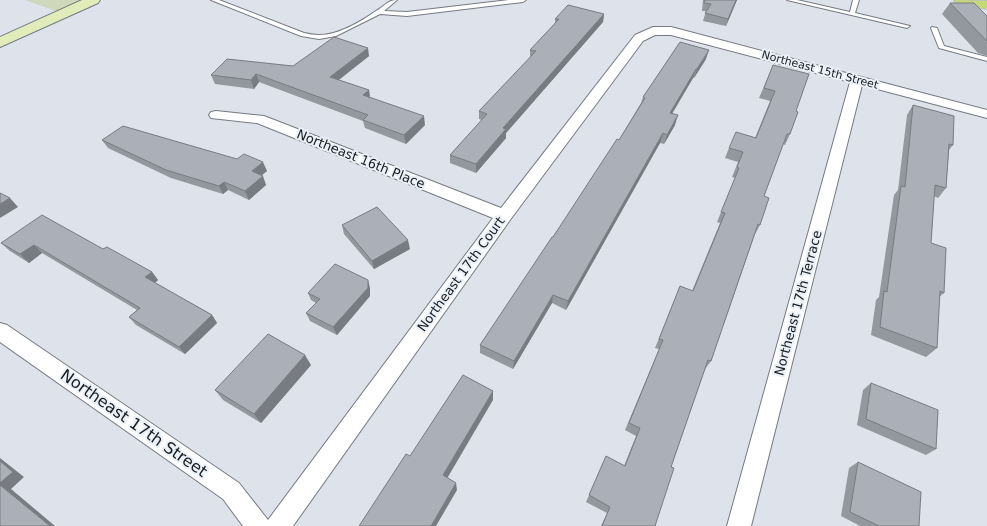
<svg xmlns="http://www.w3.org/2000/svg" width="987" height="526" viewBox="0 0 987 526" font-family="'DejaVu Sans',sans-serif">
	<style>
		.green { fill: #cfd8bb }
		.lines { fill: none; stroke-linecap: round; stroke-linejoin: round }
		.lane-casing { stroke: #767a82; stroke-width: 2 }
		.street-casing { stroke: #767a82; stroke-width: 2 }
		.secondary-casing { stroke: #767a82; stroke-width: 2 }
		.primary-casing { stroke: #bfbfc0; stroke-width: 2 }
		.lane { fill: #fff; fill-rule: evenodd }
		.street { fill: #fff; fill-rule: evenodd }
		.secondary { fill: #e2ecbb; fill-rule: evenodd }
		.primary { fill: #c5d877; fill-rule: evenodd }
		.wall { fill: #93979e }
		.shaded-wall { fill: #787b81 }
		.building { fill: #abb0b8; stroke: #787b81 }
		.labels { text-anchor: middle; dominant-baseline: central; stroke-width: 4; stroke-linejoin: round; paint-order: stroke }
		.far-street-label { font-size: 11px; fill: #191b1e; stroke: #eaf0f8 }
		.street-label { font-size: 13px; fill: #191b1e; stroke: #eaf0f8 }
		.near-street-label { font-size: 16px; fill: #191b1e; stroke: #eaf0f8 }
	</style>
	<rect width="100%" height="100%" fill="#dde2eb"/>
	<path class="green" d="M25 0H85L59 12Z"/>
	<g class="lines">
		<defs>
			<g id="lane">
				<path d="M211 0H219L304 33C309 34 314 35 319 35 339 35 360 22 376 11 384 7 387 0 397 0L384 11 407 12 509 0H526L523 2 407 16 380 14 336 36 319 39 301 36Z"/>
				<path d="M787 0H797L850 12 853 0H859L855 13 910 26 907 28Z"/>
				<path d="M932 27 937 28 944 46 987 57V61L939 48 931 28Z"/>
			</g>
			<path id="street" d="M653 27H671L987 110V118L862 85 751 526H727L850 82 671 35H655L643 41 510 220 293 526H243L223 499 0 342V323L7 325 239 483 268 520 493 218 257 123 211 118 209 115 211 112 216 111 264 116 501 208 635 35Z"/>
			<path id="secondary" d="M82 0H100L98 3 0 47V37Z"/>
			<path id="primary" d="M954 0 987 1V9L956 3Z"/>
		</defs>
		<use href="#lane" class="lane-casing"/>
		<use href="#street" class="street-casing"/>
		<use href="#secondary" class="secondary-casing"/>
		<use href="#primary" class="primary-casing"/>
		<use href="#lane" class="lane"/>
		<use href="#street" class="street"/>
		<use href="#secondary" class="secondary"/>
		<use href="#primary" class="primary"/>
	</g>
	<g class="wall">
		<path d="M703 0H737L726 26 703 21 706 11H702Z"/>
		<path d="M950 3 987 16V56L978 53 942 14Z"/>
		<path d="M604 14 603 22 506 133V138L476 173 450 163V155L482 120 479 119V111L530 58V50L555 24V19Z"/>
		<path d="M369 56 339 80 369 90 370 97 425 125 406 144 365 128 363 121 259 82 254 89 215 84 211 75 293 66Z"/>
		<path d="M706 59 694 78H693L672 114 675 125 664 144 660 143 566 310 552 303 513 369 480 353V345L619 140 641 103 643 97Z"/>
		<path d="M773 65 796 111 790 134 785 145 783 144 764 196 760 225 755 234 711 361 705 369 671 467 655 526H601L607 513 586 502 606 456 624 466 636 436 625 430 659 349 655 348 680 286 692 291 720 223 717 222 735 178 732 177 738 162 725 158 729 148 755 138 770 101 759 98Z"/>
		<path d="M913 105 953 145 949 150 946 188 938 198 934 196 931 243 944 293 939 297 937 348 926 357 871 335 876 300 879 297 894 195 898 190 907 115Z"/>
		<path d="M102 140 267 171 261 175 266 185 249 200 228 190 223 194 171 178 108 148Z"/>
		<path d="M342 225 410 249 374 269 344 234Z"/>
		<path d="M1 243 103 249 152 272 158 280 155 283 212 315 217 323 185 354 136 325 129 317 137 310 42 253 29 263 10 251Z"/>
		<path d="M370 288V296L337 335 310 321 306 313 316 303 311 300 308 293Z"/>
		<path d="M311 365 261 423 223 400 215 390Z"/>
		<path d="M871 383 936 449 926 455 857 425 863 390Z"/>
		<path d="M858 462 919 526H860L841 516 849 468Z"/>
	</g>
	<g class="shaded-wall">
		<path d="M736 0H737L726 26 728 19Z"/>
		<path d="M604 14 603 22 506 133V138L476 173V164L503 128Z"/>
		<path d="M368 48 369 56 332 85 330 77Z"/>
		<path d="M709 50 706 59 694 78 697 69Z"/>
		<path d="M696 69 693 78 667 122 670 113Z"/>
		<path d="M256 74 259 82 254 89 251 80Z"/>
		<path d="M369 90 370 99 363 95Z"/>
		<path d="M678 115 675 125 664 144 667 135Z"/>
		<path d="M424 116 425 125 406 144 404 135Z"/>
		<path d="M663 133 660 143 566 310 568 301Z"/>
		<path d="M263 162 267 171 256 180 252 171Z"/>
		<path d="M263 176 266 185 249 200 245 191Z"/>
		<path d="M224 182 228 190 223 194 219 186Z"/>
		<path d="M10 198 18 207 0 218V204Z"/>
		<path d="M408 240 410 249 374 269 372 261Z"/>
		<path d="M34 245 42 253 29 263 20 254Z"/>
		<path d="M152 272 158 280 152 285 145 277Z"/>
		<path d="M368 280 370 288V296L337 335 333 327Z"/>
		<path d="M553 295 552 303 513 369 514 361Z"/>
		<path d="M212 315 217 323 185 354 179 347Z"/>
		<path d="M305 355 311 365 261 423 254 414Z"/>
		<path d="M493 391V400L445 482 443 475Z"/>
		<path d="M0 458 24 477 11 489 55 526H50L0 485Z"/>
		<path d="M456 483 457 490 436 526H431Z"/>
	</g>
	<g class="building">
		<path d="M705 0H736L728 19 705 13 711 4 704 3Z"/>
		<path d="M950 3H974L987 16V41Z"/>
		<path d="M568 5 604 14 503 128 506 129 476 164 450 155 487 114 479 111 536 51 530 50 559 19H555Z"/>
		<path d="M334 37 368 48 330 77 369 90 363 95 424 116 404 135 363 120 368 115 256 74 251 80 211 75 227 59 293 66Z"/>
		<path d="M680 42 709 50 697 69H696L670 113 678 115 667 135 663 133 568 301 553 295 514 361 480 345 552 237H553L617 139 619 140 645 98 643 97Z"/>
		<path d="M773 65 809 74 796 111 798 112 790 134H787L764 196 769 198 760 225 758 224 711 361 708 360 671 467 674 468 655 526H602L610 507 589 495 606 456 625 466 640 428 629 423 663 340 659 339 680 286 693 291 725 213 721 212 739 168 737 167 743 152 729 148 736 132 756 138 775 91 764 88Z"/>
		<path d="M913 105 954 116 953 145 949 144 946 188 935 185 931 243 946 248 944 293 940 291 937 348 880 327 884 291 887 292 901 186 905 187Z"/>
		<path d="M123 126 237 159 244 154 263 162 252 171 263 176 245 191 224 182 219 186 166 170 102 140Z"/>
		<path d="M0 193 10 198 0 204Z"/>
		<path d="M377 207 408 240 372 261 342 225Z"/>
		<path d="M42 215 103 249 107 247 152 272 145 277 212 315 179 347 129 317 140 308 34 245 20 254 1 243Z"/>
		<path d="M335 264 368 280V288L333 327 306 313 320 299 308 293Z"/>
		<path d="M268 334 305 355 254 414 215 390Z"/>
		<path d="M463 375 493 391 443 475 456 483 431 526H359L406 454 410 456Z"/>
		<path d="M871 383 938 410 936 449 866 419Z"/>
		<path d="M0 461 13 472 0 483Z"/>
		<path d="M858 462 921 492 919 526H879L850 512Z"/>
		<path d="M0 485 50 526H0Z"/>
	</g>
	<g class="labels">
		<g class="far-street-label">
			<text transform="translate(820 70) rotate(15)">Northeast 15th Street</text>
		</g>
		<g class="street-label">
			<text transform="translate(361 159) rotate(22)">Northeast 16th Place</text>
			<text transform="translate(461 274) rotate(-54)">Northeast 17th Court</text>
			<text transform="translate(798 303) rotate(-75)">Northeast 17th Terrace</text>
		</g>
		<g class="near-street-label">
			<text transform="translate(134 423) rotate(35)">Northeast 17th Street</text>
		</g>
	</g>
</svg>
